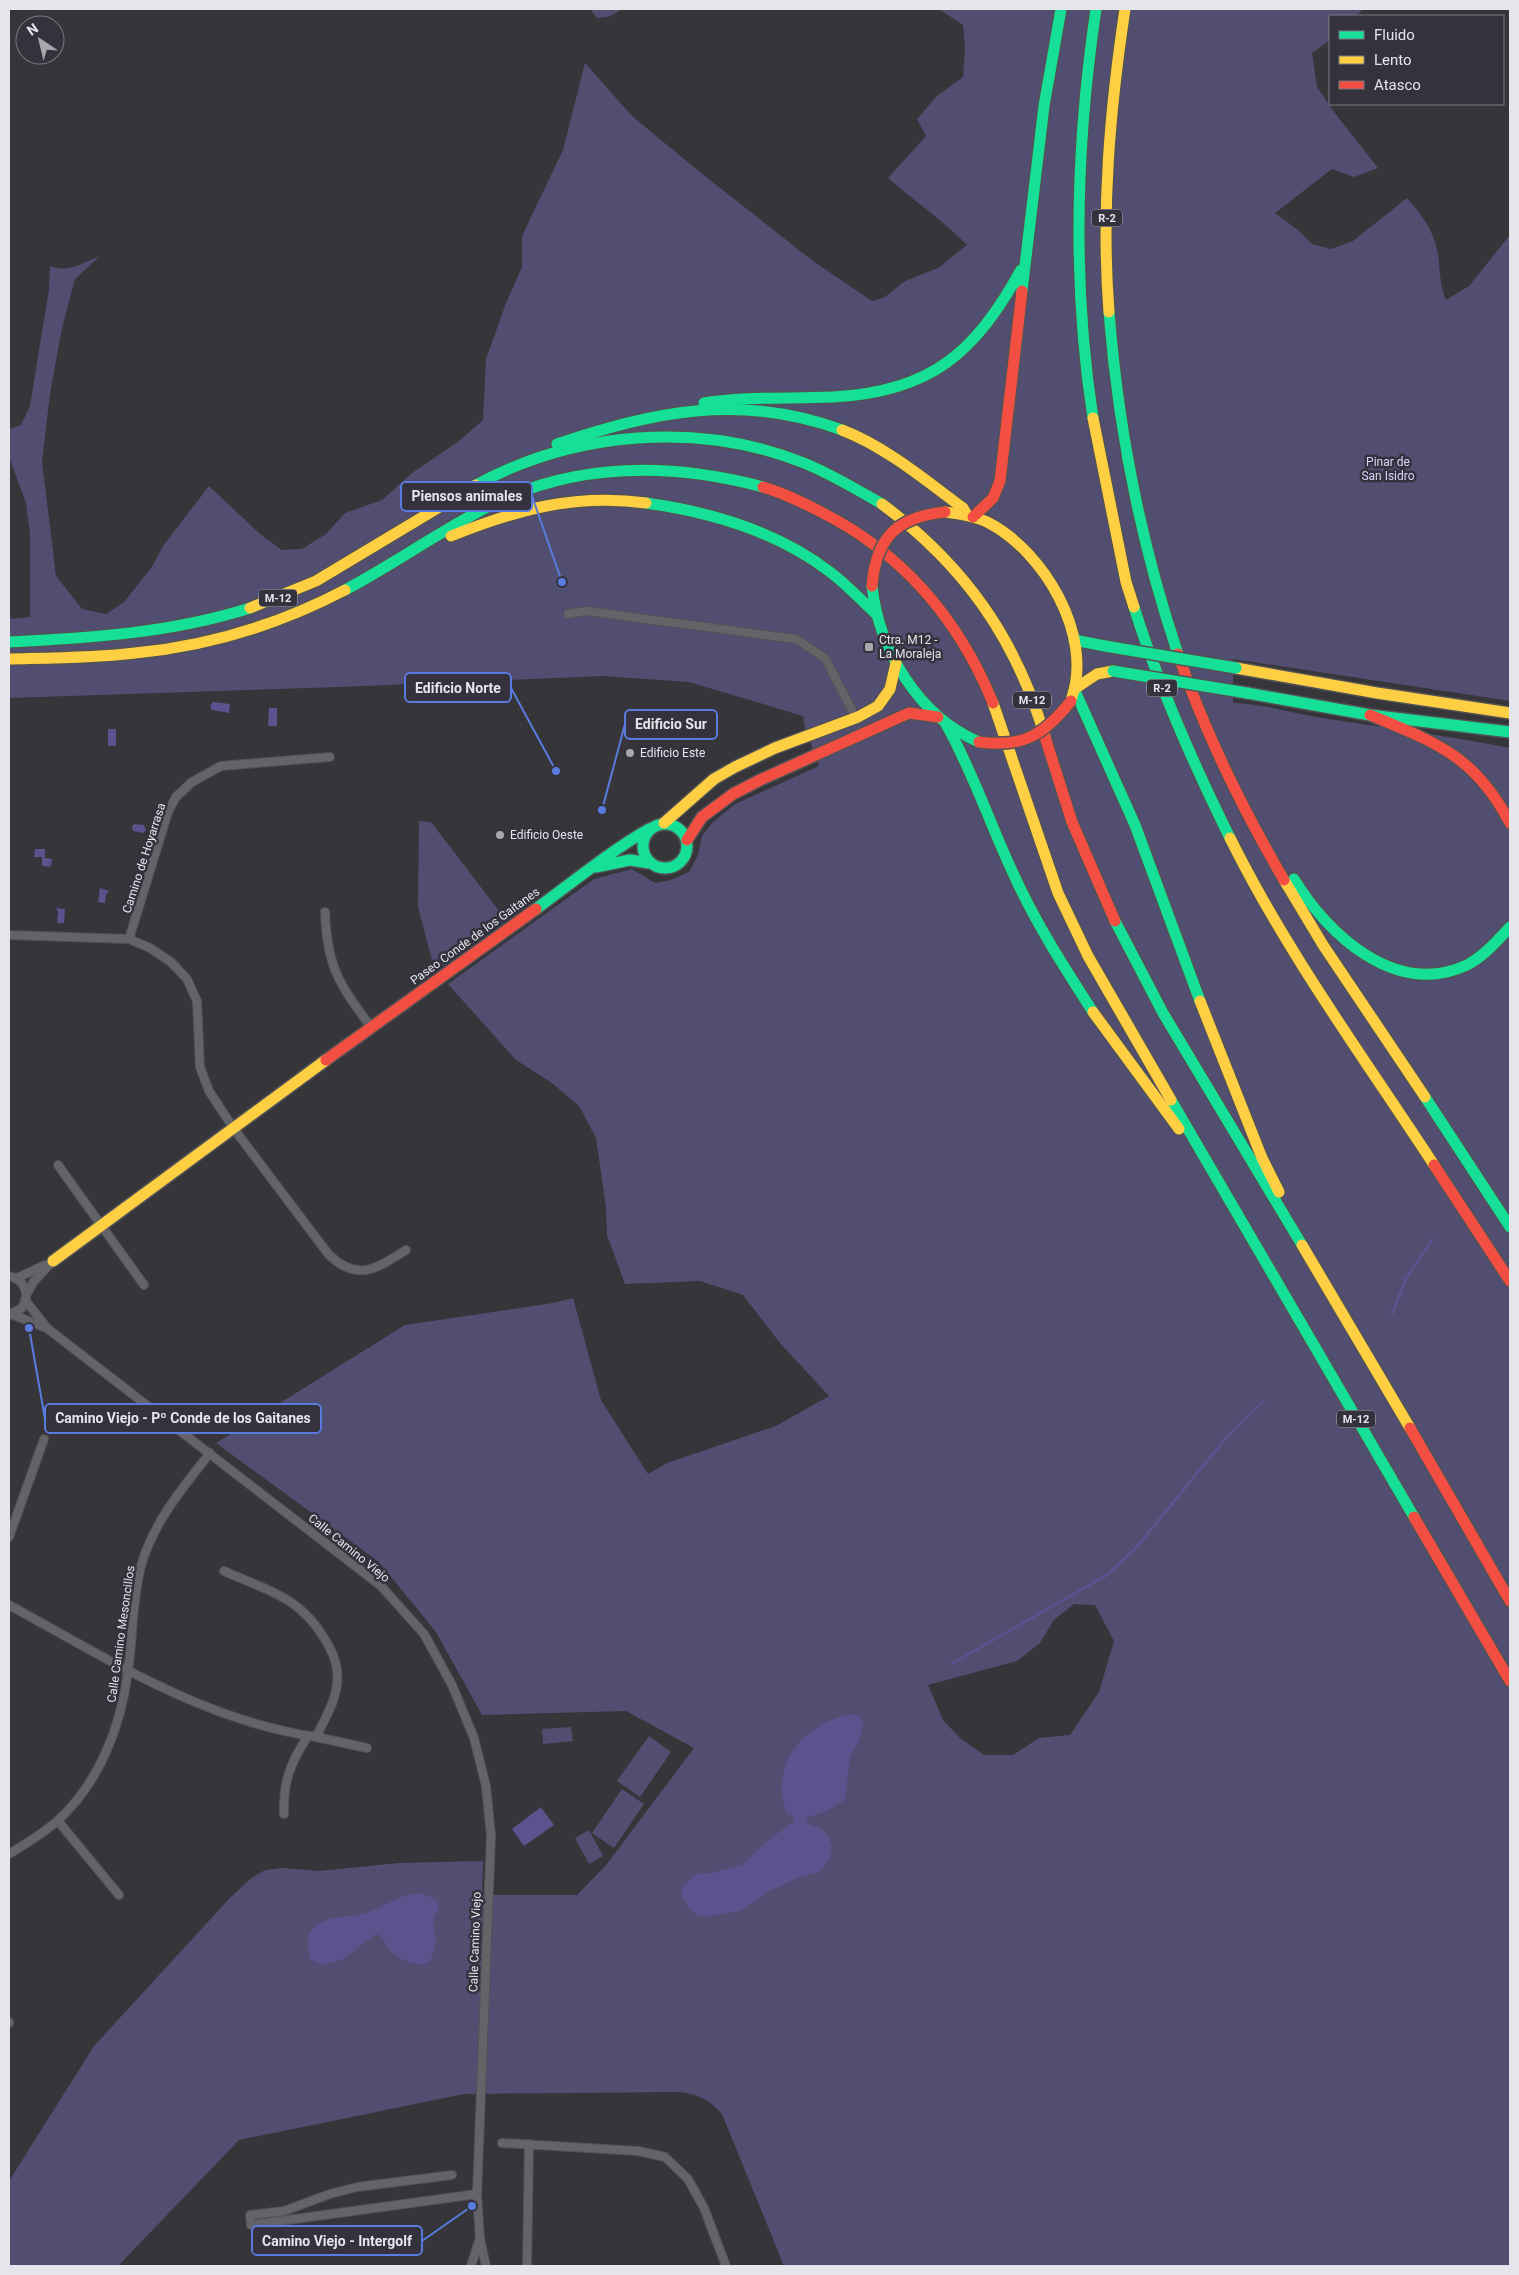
<svg xmlns="http://www.w3.org/2000/svg" width="1519" height="2275" viewBox="0 0 1519 2275" font-family="Roboto,sans-serif">
	<style>
		.green { fill: #524e71; fill-rule: evenodd }
		.water { fill: #5b538d }
		.lines { fill: none; stroke-linecap: round; stroke-linejoin: round }
		.stream { stroke: #5b538d; stroke-width: 3 }
		.street-casing { stroke: #525256; stroke-width: 10 }
		.fast-casing { stroke: #525256; stroke-width: 14 }
		.slow-casing { stroke: #525256; stroke-width: 14 }
		.jam-casing { stroke: #525256; stroke-width: 14 }
		.street { stroke: #646468; stroke-width: 8 }
		.fast { stroke: #16e098; stroke-width: 11 }
		.slow { stroke: #ffcf43; stroke-width: 11 }
		.jam { stroke: #f24e42; stroke-width: 11 }
		.fast-bridge-casing { stroke: #525256; stroke-width: 14; stroke-linecap: butt }
		.jam-bridge-casing { stroke: #525256; stroke-width: 14; stroke-linecap: butt }
		.fast-bridge { stroke: #16e098; stroke-width: 11 }
		.jam-bridge { stroke: #f24e42; stroke-width: 11 }
		.poi-dot { fill: #a7a7ae; stroke: #33323d; stroke-width: 2 }
		.labels { text-anchor: middle; dominant-baseline: central; stroke-width: 5; stroke-linejoin: round; paint-order: stroke }
		.shield { fill: #33323d; stroke: #b0afb8; stroke-width: 1 }
		.shield-label { font-size: 11px; font-weight: bold; fill: #e5e5ec }
		.park-label { font-size: 12px; fill: #d9d6fc; stroke: #33323d }
		.poi-label { font-size: 12px; fill: #e5e5ec; stroke: #33323d; text-anchor: start }
		.street-label { font-size: 12px; fill: #e5e5ec; stroke: #33323d }
		.leader { fill: none; stroke: #597bde; stroke-width: 2 }
		.callout-dot { fill: #597bde; stroke: #33323d; stroke-width: 2 }
		.callout { fill: #33323d; stroke: #597bde; stroke-width: 2 }
		.callout-label { font-size: 14px; text-anchor: middle; font-weight: bold; fill: #e5e5ec }
	</style>
	<rect width="100%" height="100%" fill="#35353a"/>
	<g class="green">
		<path d="M590 9H623L608 17 597 18Z"/>
		<path d="M939 9H1363L1356 16H1330V40L1312 53 1317 87 1334 112 1378 168 1354 177 1332 169 1275 213 1298 230 1312 244 1331 249 1353 241 1407 198C1421 214 1432 228 1437 249 1441 268 1438 280 1446 300L1469 286 1510 235V701L1233 659V703C1265 704 1296 714 1328 719 1389 728 1450 736 1510 748V2266H784L722 2114C710 2100 699 2095 681 2092L464 2094 239 2140 118 2266H9V2181L94 2046 228 1900 250 1879 265 1870 282 1868 319 1871 399 1863 483 1861 482 1895H577L607 1864 694 1748 626 1711 482 1715 436 1632 379 1562 216 1443 405 1325 553 1303 573 1298 601 1400 648 1474 667 1463 776 1426 829 1396 780 1343 743 1295 700 1281 625 1284 607 1235 606 1207 596 1138 579 1106 552 1083 516 1060 448 984 594 879 632 869 655 883 671 880 689 872 698 855 702 836 713 822 735 804 819 766 805 728 803 716 689 682 603 676 339 687 9 698V619L30 617V534L26 503 9 457V429L21 425 30 406 49 289 50 266C68 273 83 263 100 256L75 279 62 328 50 394 42 462 56 576 82 609 106 614 124 602 152 567 163 546 209 486 260 534 282 550 302 549 326 534 345 513 382 500 412 473 459 441 483 420 486 359 506 303 522 267V236L563 150 585 63 632 116 696 169 813 261 872 301 885 297 905 281 938 268 967 245C943 220 914 201 888 178L926 136 917 119 937 96 963 77 965 49 963 25ZM1074 1604 1095 1605 1114 1641 1099 1692 1070 1735 1039 1738 1013 1755H984L960 1738 943 1720 928 1685 1017 1661 1040 1643 1054 1620Z"/>
		<path d="M419 821 431 822 506 920 435 971 418 907Z"/>
		<path d="M571 1727 573 1741 543 1744 542 1729Z"/>
		<path d="M649 1736 671 1752 640 1797 617 1781Z"/>
		<path d="M622 1789 644 1804 614 1848 592 1833Z"/>
		<path d="M589 1830 603 1856 589 1864 575 1838Z"/>
	</g>
	<g class="water">
		<path d="M213 702 230 704 229 713 212 710 210 706Z"/>
		<path d="M269 708H277V726H268Z"/>
		<rect x="108" y="729" width="8" height="17"/>
		<path d="M134 824 144 825 146 830 143 833 133 831 132 827Z"/>
		<path d="M35 849H45V858L52 859 51 867 42 866V857H34Z"/>
		<path d="M100 888 109 891 106 894 105 903 98 902Z"/>
		<path d="M56 908 65 909 64 923H57L58 912Z"/>
		<path d="M850 1714 859 1716 864 1724 859 1741 850 1757 845 1800 827 1811 807 1818V1823L820 1828 828 1835 832 1847 830 1859 821 1871 798 1878 769 1891 740 1911 705 1917 695 1914 688 1906 682 1896V1887L692 1877 700 1873H712L743 1864 771 1838 794 1822V1816L787 1814C768 1765 803 1724 850 1714Z"/>
		<path d="M541 1807 554 1825 524 1846 512 1829Z"/>
		<path d="M421 1893 437 1900 439 1907 433 1921 436 1942 430 1962C415 1968 399 1960 389 1949 384 1943 384 1936 376 1934L342 1960 323 1965 311 1960C308 1950 305 1936 314 1927 324 1917 345 1917 358 1915 378 1912 396 1894 421 1893Z"/>
	</g>
	<g class="lines">
		<g class="stream">
			<path d="M1392 1314 1406 1278 1432 1240"/>
			<path d="M953 1663 1107 1575 1135 1549 1226 1438 1263 1402"/>
		</g>
		<defs>
			<g id="street">
				<path d="M568 614 586 611 796 639 825 658 856 718"/>
				<path d="M325 912C327 967 339 984 371 1027"/>
				<path d="M9 935 129 939 150 948 171 962 187 979 197 1001 200 1067 209 1091 234 1129 329 1255C358 1282 376 1269 406 1250"/>
				<path d="M129 939 168 812 176 797 192 782 221 766 330 757"/>
				<path d="M58 1165 144 1285"/>
				<path d="M9 1276C24 1279 31 1294 22 1308L9 1315"/>
				<path d="M17 1278 45 1265"/>
				<path d="M26 1295 34 1281 53 1261"/>
				<path d="M25 1300 48 1329 381 1586 424 1634 452 1685 474 1738 486 1786 491 1836 477 2194 480 2239 486 2266"/>
				<path d="M11 1314 44 1327"/>
				<path d="M9 1537 44 1439"/>
				<path d="M9 1605C108 1659 202 1720 316 1737 324 1720 335 1703 337 1684 339 1667 334 1655 326 1641 300 1596 268 1591 224 1571"/>
				<path d="M316 1737 367 1748"/>
				<path d="M284 1814C283 1782 290 1763 308 1736"/>
				<path d="M58 1821 119 1895"/>
				<path d="M9 1854C25 1844 41 1835 56 1822 99 1784 121 1727 128 1671 133 1636 132 1600 141 1566 153 1523 183 1487 210 1453"/>
				<path d="M9 2022V2023"/>
				<path d="M502 2143 638 2151 665 2157 688 2179 704 2208 726 2266"/>
				<path d="M452 2175 357 2187 330 2194 284 2211 250 2215 251 2225 477 2194"/>
				<path d="M471 2266 479 2241"/>
				<path d="M527 2266 529 2144"/>
			</g>
			<g id="fast">
				<path d="M1022 291 1044 106 1061 9"/>
				<path d="M1109 312C1118 427 1141 544 1178 654"/>
				<path d="M704 403C747 396 790 399 833 397 931 392 975 353 1021 270"/>
				<path d="M1093 418C1072 283 1076 144 1096 9"/>
				<path d="M557 444C656 411 740 393 842 430"/>
				<path d="M476 485C575 431 699 421 804 463 831 474 856 489 882 504"/>
				<path d="M646 503C711 512 777 531 830 572 846 584 860 599 875 613"/>
				<path d="M872 586C879 650 918 716 979 742"/>
				<path d="M345 590C394 564 440 531 489 506 576 462 672 463 763 487"/>
				<path d="M1134 607C1159 687 1193 763 1230 838"/>
				<path d="M1074 640 1105 646"/>
				<path d="M9 642C91 638 171 633 250 608"/>
				<path d="M1075 691 1135 825 1200 1001"/>
				<path d="M1247 693 1370 715 1510 732"/>
				<path d="M946 724C973 772 990 824 1013 873 1035 922 1064 967 1093 1012"/>
				<circle cx="665" cy="846" r="22"/>
				<path d="M596 867 630 860 649 863"/>
				<path d="M1294 879C1328 935 1396 998 1467 965 1484 956 1497 941 1510 927"/>
				<path d="M536 909C573 882 609 852 649 829"/>
				<path d="M1115 921 1163 1013 1302 1245"/>
				<path d="M1425 1097 1510 1227"/>
				<path d="M1171 1100 1414 1517"/>
			</g>
			<g id="slow">
				<path d="M1109 312C1101 210 1110 109 1125 9"/>
				<path d="M1093 418 1126 582 1134 607"/>
				<path d="M842 430C886 447 925 480 963 508L967 515"/>
				<path d="M882 504C964 565 1016 638 1045 737"/>
				<path d="M945 512C960 514 975 516 989 523 1044 552 1093 635 1072 697"/>
				<path d="M451 536C516 510 575 493 646 503"/>
				<path d="M250 608 316 581 476 485"/>
				<path d="M9 659C51 658 93 658 135 653 208 646 280 624 345 590"/>
				<path d="M1236 668 1377 693 1510 713"/>
				<path d="M1076 688 1097 674 1113 671"/>
				<path d="M993 703 1058 893 1088 956 1171 1100"/>
				<path d="M664 823 714 779 735 767 775 748 858 717 878 706 890 689 896 663"/>
				<path d="M1230 838C1287 953 1364 1058 1434 1165"/>
				<path d="M1284 880 1323 945 1425 1097"/>
				<path d="M1200 1001 1262 1158 1279 1192"/>
				<path d="M1093 1012 1179 1129"/>
				<path d="M1302 1245 1410 1428"/>
				<path d="M53 1261 326 1060"/>
			</g>
			<g id="jam">
				<path d="M763 487C784 493 804 503 823 513 903 554 959 620 993 703"/>
				<path d="M973 517 993 498 1000 481 1022 291"/>
				<path d="M1178 654C1205 733 1242 808 1284 880"/>
				<path d="M1370 715C1437 743 1475 756 1510 823"/>
				<path d="M1045 737 1072 822 1115 921"/>
				<path d="M687 840 702 817 733 794 760 780 909 713 938 717"/>
				<path d="M326 1060 536 909"/>
				<path d="M1434 1165 1510 1281"/>
				<path d="M1410 1428 1510 1601"/>
				<path d="M1414 1517 1510 1681"/>
			</g>
		</defs>
		<use href="#street" class="street-casing"/>
		<use href="#fast" class="fast-casing"/>
		<use href="#slow" class="slow-casing"/>
		<use href="#jam" class="jam-casing"/>
		<use href="#street" class="street"/>
		<use href="#fast" class="fast"/>
		<use href="#slow" class="slow"/>
		<use href="#jam" class="jam"/>
		<defs>
			<g id="fast-bridge">
				<path d="M1105 646 1236 668"/>
				<path d="M1113 671 1247 693"/>
			</g>
			<g id="jam-bridge">
				<path d="M872 586C876 537 897 517 945 512"/>
				<path d="M979 742C1023 748 1044 735 1071 701"/>
			</g>
		</defs>
		<use href="#fast-bridge" class="fast-bridge-casing"/>
		<use href="#jam-bridge" class="jam-bridge-casing"/>
		<use href="#fast-bridge" class="fast-bridge"/>
		<use href="#jam-bridge" class="jam-bridge"/>
	</g>
	<g class="poi-dot">
		<rect x="864" y="642" width="10" height="10" rx="2.5"/>
		<circle cx="630" cy="753" r="5"/>
		<circle cx="500" cy="835" r="5"/>
	</g>
	<g class="labels">
		<g class="shield">
			<rect x="1092" y="209.5" width="30" height="17" rx="4"/>
			<rect x="259" y="589.5" width="38" height="17" rx="4"/>
			<rect x="1147" y="679.5" width="30" height="17" rx="4"/>
			<rect x="1013" y="691.5" width="38" height="17" rx="4"/>
			<rect x="1337" y="1410.5" width="38" height="17" rx="4"/>
		</g>
		<g class="shield-label">
			<text x="1107" y="218">R-2</text>
			<text x="278" y="598">M-12</text>
			<text x="1162" y="688">R-2</text>
			<text x="1032" y="700">M-12</text>
			<text x="1356" y="1419">M-12</text>
		</g>
		<g class="park-label">
			<text x="1388" y="462">Pinar de<tspan x="1388" dy="14">San Isidro</tspan></text>
		</g>
		<g class="poi-label">
			<text x="879" y="640">Ctra. M12 -<tspan x="879" dy="14">La Moraleja</tspan></text>
			<text x="640" y="753">Edificio Este</text>
			<text x="510" y="835">Edificio Oeste</text>
		</g>
		<g class="street-label">
			<text transform="translate(144 858) rotate(-72)">Camino de Hoyarrasa</text>
			<text transform="translate(475 936) rotate(-36)">Paseo Conde de los Gaitanes</text>
			<text transform="translate(349 1548) rotate(39)">Calle Camino Viejo</text>
			<text transform="translate(121 1634) rotate(-82)">Calle Camino Mesoncillos</text>
			<text transform="translate(475 1942) rotate(-88)">Calle Camino Viejo</text>
		</g>
	</g>
	<path class="leader" d="M562 582L532 496M556 771L511 688M602 810L625 724M29 1328L45 1419M472 2206L422 2241"/>
	<g class="callout-dot">
		<circle cx="562" cy="582" r="5"/>
		<circle cx="556" cy="771" r="5"/>
		<circle cx="602" cy="810" r="5"/>
		<circle cx="29" cy="1328" r="5"/>
		<circle cx="472" cy="2206" r="5"/>
	</g>
	<g class="callout">
		<rect x="401" y="482" width="131" height="29" rx="5"/>
		<rect x="405" y="673" width="106" height="29" rx="5"/>
		<rect x="625" y="710" width="92" height="29" rx="5"/>
		<rect x="45" y="1404" width="276" height="29" rx="5"/>
		<rect x="252" y="2226" width="170" height="29" rx="5"/>
	</g>
	<g class="callout-label">
		<text x="467" y="501">Piensos animales</text>
		<text x="458" y="693">Edificio Norte</text>
		<text x="671" y="729">Edificio Sur</text>
		<text x="183" y="1423">Camino Viejo - Pº Conde de los Gaitanes</text>
		<text x="337" y="2246">Camino Viejo - Intergolf</text>
	</g>
	<rect width="1519" height="2275" fill="none" stroke="#e5e5ec" stroke-width="20"/>
	<rect x="1329" y="15" width="175" height="90" fill="#33323d" stroke="#7a7a83"/>
	<rect x="1339" y="31" width="25" height="8" fill="#16e098" stroke="#7a7a83"/>
	<text x="1374" y="40" font-size="15" fill="#e5e5ec">Fluido</text>
	<rect x="1339" y="56" width="25" height="8" fill="#ffcf43" stroke="#7a7a83"/>
	<text x="1374" y="65" font-size="15" fill="#e5e5ec">Lento</text>
	<rect x="1339" y="81" width="25" height="8" fill="#f24e42" stroke="#7a7a83"/>
	<text x="1374" y="90" font-size="15" fill="#e5e5ec">Atasco</text>
	<g transform="translate(40 40) rotate(325)"><circle r="24" fill="#33323d" stroke="#7a7a83"/>
	<path d="M0-4L9 19L0 12L-9 19Z" fill="#a7a7ae"/>
	<text y="-8" font-size="14" font-weight="bold" text-anchor="middle" fill="#e5e5ec">N</text>
	</g>
</svg>
